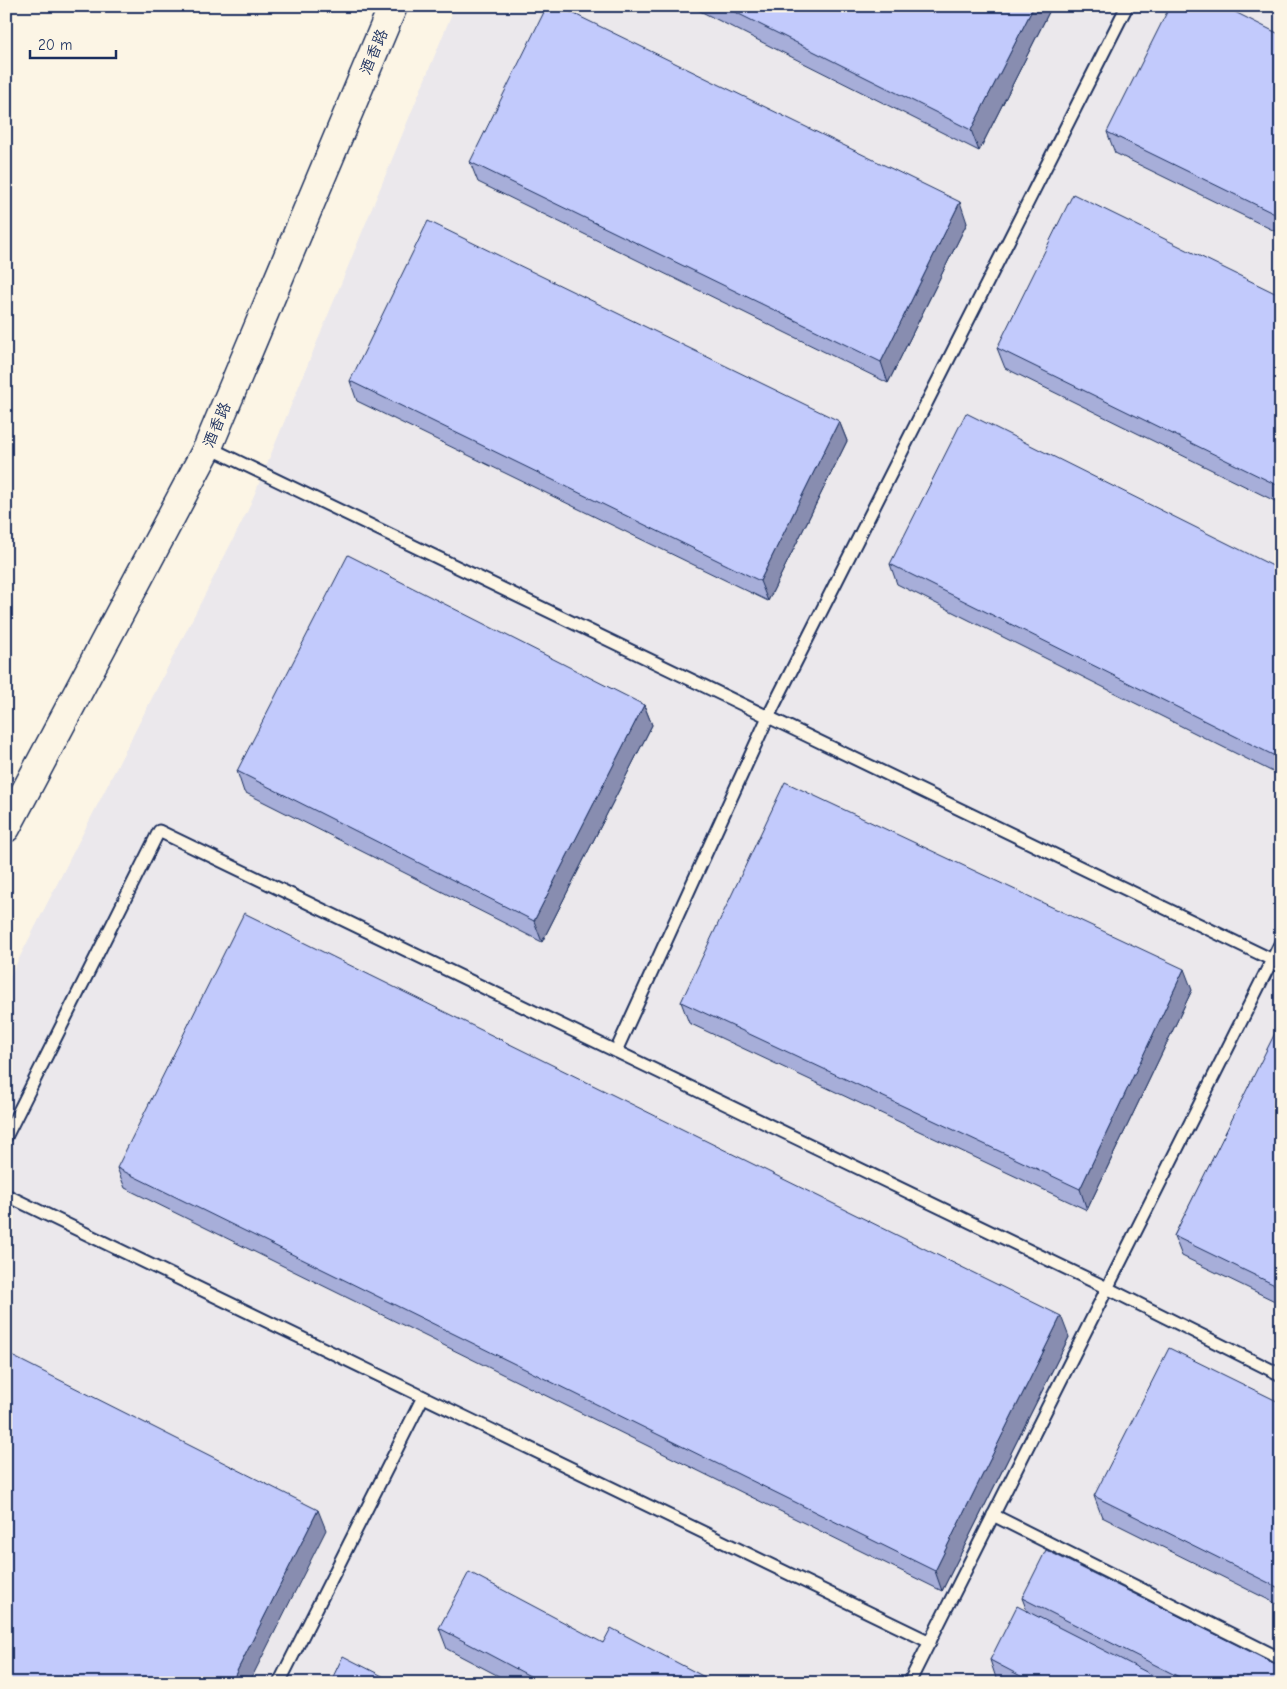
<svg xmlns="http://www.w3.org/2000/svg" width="1287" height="1689" viewBox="0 0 1287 1689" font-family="'Comic Neue','LXGW WenKai TC',sans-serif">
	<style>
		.built { fill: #ebe8ec }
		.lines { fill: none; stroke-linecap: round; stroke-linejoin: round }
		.service-casing { stroke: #1b2f5e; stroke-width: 15 }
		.tertiary-casing { stroke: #1b2f5e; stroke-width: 31 }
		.service { stroke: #fcf5e5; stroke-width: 11 }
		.tertiary { stroke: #fcf5e5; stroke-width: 28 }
		.wall { fill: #a7aed9; stroke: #1b2f5e }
		.shaded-wall { fill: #888db0; stroke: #1b2f5e }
		.building { fill: #c2cafc; stroke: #1b2f5e }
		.labels { text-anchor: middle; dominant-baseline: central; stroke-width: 4.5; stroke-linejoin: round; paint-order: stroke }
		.street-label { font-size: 16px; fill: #1b2f5e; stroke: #fcf5e5 }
	</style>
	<rect width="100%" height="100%" fill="#fcf5e5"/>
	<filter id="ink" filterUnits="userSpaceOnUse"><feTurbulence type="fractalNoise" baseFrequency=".02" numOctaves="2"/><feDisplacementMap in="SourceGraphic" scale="10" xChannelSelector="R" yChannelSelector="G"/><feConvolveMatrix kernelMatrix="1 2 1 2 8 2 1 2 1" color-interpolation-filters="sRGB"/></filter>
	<g filter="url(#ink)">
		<path class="built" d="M455 6H1281V1683H6V984L248 510Z"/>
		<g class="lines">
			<defs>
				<g id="service">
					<path d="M208 447 1281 964"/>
					<path d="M616 1051 768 717 1127 6"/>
					<path d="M6 1137 159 831 1107 1288 1281 1375"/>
					<path d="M6 1195 930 1642"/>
					<path d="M993 1515 1281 1659"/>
					<path d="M279 1683 423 1397"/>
					<path d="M909 1683 1281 942"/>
				</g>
				<path id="tertiary" d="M6 828 208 447 393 6"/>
			</defs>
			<use href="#service" class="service-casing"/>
			<use href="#tertiary" class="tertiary-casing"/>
			<use href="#service" class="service"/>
			<use href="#tertiary" class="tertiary"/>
		</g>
		<g class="wall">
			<path d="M690 6H1052L979 151Z"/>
			<path d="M1281 35V234L1115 153 1107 132Z"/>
			<path d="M470 162 967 223 888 383 478 182Z"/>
			<path d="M1281 296V504L1005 368 997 348Z"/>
			<path d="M350 381 839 421 847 441 768 601 357 401Z"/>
			<path d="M890 564 1281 570V776L897 584Z"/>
			<path d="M644 705 652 725 542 942 244 792 237 771Z"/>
			<path d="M1192 990 1087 1210 689 1023 681 1002Z"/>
			<path d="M1281 1026V1304L1182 1256 1174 1236Z"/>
			<path d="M117 1168 1069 1337 942 1591 125 1188Z"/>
			<path d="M1281 1403V1606L1102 1517 1094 1496Z"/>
			<path d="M1022 1598 1281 1683H1000L997 1681 990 1660 1027 1611Z"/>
			<path d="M439 1628 603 1643 716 1683H512L447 1649Z"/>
		</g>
		<g class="shaded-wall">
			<path d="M1034 6H1052L979 151 971 130Z"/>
			<path d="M960 202 967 223 888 383 881 362Z"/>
			<path d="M839 421 847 441 768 601 760 581Z"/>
			<path d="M644 705 652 725 542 942 534 921Z"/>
			<path d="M1184 969 1192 990 1087 1210 1080 1189Z"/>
			<path d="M1061 1316 1069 1337 942 1591 935 1571Z"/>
			<path d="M318 1510 326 1530 249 1683H231Z"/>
		</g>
		<g class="building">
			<path d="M547 6H558L960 202 881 362 470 162Z"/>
			<path d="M723 6H1034L971 130Z"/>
			<path d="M1170 6H1223L1281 35V217L1107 132Z"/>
			<path d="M1073 194 1281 296V487L997 348Z"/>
			<path d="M428 221 839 421 760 581 350 381Z"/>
			<path d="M966 413 1281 570V759L890 564Z"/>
			<path d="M348 555 644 705 534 921 237 771Z"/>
			<path d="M785 782 1184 969 1080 1189 681 1002Z"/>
			<path d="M244 913 1061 1316 935 1571 117 1168Z"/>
			<path d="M1279 1025 1281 1026V1288L1174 1236Z"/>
			<path d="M1169 1348 1281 1403V1589L1094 1496Z"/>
			<path d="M6 1353 318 1510 231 1683H6Z"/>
			<path d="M1046 1550 1281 1667V1683H1191L1022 1598Z"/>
			<path d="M469 1572 603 1643 611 1628 716 1683H543L439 1628Z"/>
			<path d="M1017 1606 1168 1683H1034L990 1660Z"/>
			<path d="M343 1656 396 1683H330Z"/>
		</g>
	</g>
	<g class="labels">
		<g class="street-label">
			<text transform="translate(374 52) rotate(-67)">酒香路</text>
			<text transform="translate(217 425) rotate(-67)">酒香路</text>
		</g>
	</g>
	<rect width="1287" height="1689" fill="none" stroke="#fcf5e5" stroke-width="25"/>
	<rect x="12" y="12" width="1262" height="1664" fill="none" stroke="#1b2f5e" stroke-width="2" filter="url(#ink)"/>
	<path d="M30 50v8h86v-8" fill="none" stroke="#1b2f5e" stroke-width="2.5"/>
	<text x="38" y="50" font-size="15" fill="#1b2f5e" stroke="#fcf5e5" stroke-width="4" paint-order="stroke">20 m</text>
</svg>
